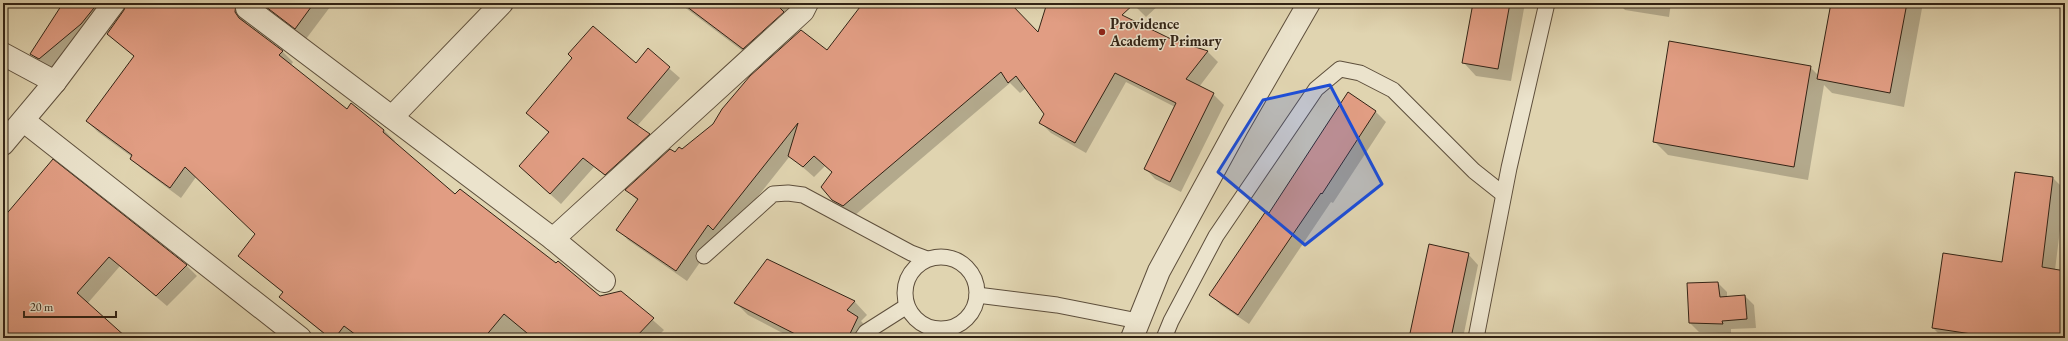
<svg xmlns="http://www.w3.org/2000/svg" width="2068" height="341" viewBox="0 0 2068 341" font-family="'EB Garamond',serif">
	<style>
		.shadow { fill: #0003 }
		.building { fill: #e19d83; stroke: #322315 }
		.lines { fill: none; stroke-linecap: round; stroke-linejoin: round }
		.service-casing { stroke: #5e4f3c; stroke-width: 17 }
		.minor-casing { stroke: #5e4f3c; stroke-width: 24 }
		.service { stroke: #ebe3cc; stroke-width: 15 }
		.minor { stroke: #ebe3cc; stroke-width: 22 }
		.marked { fill: #1d4ed8; fill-opacity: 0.2; stroke: #1d4ed8; stroke-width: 3; stroke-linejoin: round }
		.poi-dot { fill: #8f2418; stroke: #ebe3cc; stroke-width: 1.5 }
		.labels { text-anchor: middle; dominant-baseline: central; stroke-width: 3; stroke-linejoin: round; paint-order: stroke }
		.poi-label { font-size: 15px; font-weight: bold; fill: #322315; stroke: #ebe3cc; text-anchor: start }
	</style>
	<rect width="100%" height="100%" fill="#e0d4b0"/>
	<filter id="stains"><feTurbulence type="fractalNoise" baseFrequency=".005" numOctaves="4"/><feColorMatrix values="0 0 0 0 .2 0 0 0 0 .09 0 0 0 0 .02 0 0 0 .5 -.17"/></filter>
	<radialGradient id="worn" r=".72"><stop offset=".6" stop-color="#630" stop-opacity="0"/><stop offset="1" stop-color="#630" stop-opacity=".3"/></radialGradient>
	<g class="shadow">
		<path d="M64 3H119L51 70 42 65 32 54Z"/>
		<path d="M127 3H333L306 39 261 6 245 18 246 23 282 51 293 62 291 65 347 110 384 130 395 141 394 143 455 195 600 297 621 292 664 330 661 333H721L726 338H358L356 336 354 338H329L291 307 280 296 283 293 239 256 256 234 196 177 181 198 142 169 131 159 132 157 98 132 87 121 135 57 108 34Z"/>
		<path d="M679 3H805L756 61Z"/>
		<path d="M865 3H1009L1038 34 1048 3H1079L1172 41 1207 51 1218 62 1199 87 1213 94 1224 105 1181 192 1155 179 1145 168 1175 107 1126 82 1086 153 1051 133 1041 123 1046 114 1026 88 1020 93 1010 83 854 216 843 211 832 200V172L825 166 814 177 790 156 724 239 719 235 687 281 628 240 618 229 638 201 627 190 676 154 828 51Z"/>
		<path d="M1132 3H1161L1146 17Z"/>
		<path d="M1474 3H1525L1511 81 1476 76 1464 63Z"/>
		<path d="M1618 3H1671L1669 17 1625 10Z"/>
		<path d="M1832 3H1923L1904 107 1832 93 1824 85 1808 180 1668 155 1654 141 1810 67 1818 75Z"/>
		<path d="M648 50 680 78 637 126 659 144 616 184 594 167 561 204 530 176 549 133 528 113 636 65Z"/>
		<path d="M1375 111 1386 122 1333 203 1331 202 1249 324 1221 305 1211 295Z"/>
		<path d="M53 161 187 266 197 276 167 306 120 266 87 304 125 338H3V220Z"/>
		<path d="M2016 173 2053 178 2065 190 2055 270 2065 272V338H1943L1933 328 2003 263Z"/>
		<path d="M1468 254 1478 265 1463 338H1410Z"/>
		<path d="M767 260 855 302 867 315 861 321 870 331 867 338H792L748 315 736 303Z"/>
		<path d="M1718 283 1727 292V298L1745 296 1754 305 1756 328 1731 329V333L1699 332 1690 323Z"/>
	</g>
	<g class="building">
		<path d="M63 3H98L81 24 39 59 30 54Z"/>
		<path d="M126 3H236L235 12 239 18 283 51 279 55 347 109 351 103 384 130 383 132 455 194 460 189 556 263 558 261 600 296 621 291 654 318 635 338H533L504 314 484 338H360L344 326 335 338H330L279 297 283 292 238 256 255 234 185 167 170 188 130 159 132 155 86 121 134 56 107 34 124 10Z"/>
		<path d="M261 3H314L295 29Z"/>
		<path d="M682 3H775L784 12 743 49Z"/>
		<path d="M863 3H1010L1038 32 1047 3H1135L1122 15 1173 40 1208 51 1186 79 1214 93 1170 182 1144 169 1176 103 1115 73 1075 143 1039 123 1044 114 1016 76 1008 83 1001 72 843 206 832 200 821 187 832 172 814 156 803 167 788 156 798 123 713 230 708 225 676 271 616 230 638 199 625 190 670 149 675 152 679 147 682 149 713 124 722 109 750 76 801 30 827 50Z"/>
		<path d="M1473 3H1510L1498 69 1462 63Z"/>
		<path d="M1831 3H1907L1890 93 1817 79Z"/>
		<path d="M593 26 636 63 648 48 670 67 627 118 650 134 605 175 583 158 550 194 519 166 549 132 526 113 572 58 568 54Z"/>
		<path d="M1669 41 1811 66 1794 167 1653 142Z"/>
		<path d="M1348 92 1376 111 1322 194 1321 193 1238 315 1209 295 1266 211 1269 213Z"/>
		<path d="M53 159 187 265 156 296 109 257 77 293 127 338H3V218Z"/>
		<path d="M2015 172 2053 177 2042 267 2065 271V314L2061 338H1998L1932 328 1943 253 2002 262Z"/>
		<path d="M1429 244 1469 253 1451 338H1409Z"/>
		<path d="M767 259 855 301 847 310 858 317 848 338H803L734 303Z"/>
		<path d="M1718 282 1720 297 1745 295 1747 319 1722 321 1723 324 1689 323 1687 283Z"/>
	</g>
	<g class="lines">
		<defs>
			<g id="service">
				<path d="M704 256 773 194 788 193 803 195 911 253 927 259"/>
				<circle cx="941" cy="293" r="36"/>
				<path d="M977 295 1057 305 1138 321"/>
				<path d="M862 338 866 332 907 306"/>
				<path d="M1164 338 1171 321 1216 236 1316 89 1340 69 1360 73 1393 90 1474 171 1503 194"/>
				<path d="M1476 338 1509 168 1547 3"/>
			</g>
			<g id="minor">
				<path d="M247 8 553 239 604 281"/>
				<path d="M3 54 55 82"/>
				<path d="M392 117 502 3"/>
				<path d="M24 121 300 338"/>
				<path d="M3 144 55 82 114 3"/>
				<path d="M553 239 803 11 807 3"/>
				<path d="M1132 338 1159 271 1237 128 1309 3"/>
			</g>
		</defs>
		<use href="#service" class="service-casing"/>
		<use href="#minor" class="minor-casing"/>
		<use href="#service" class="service"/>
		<use href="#minor" class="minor"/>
	</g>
	<path class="marked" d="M1330 85 1382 184 1305 245 1218 172 1263 100Z"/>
	<circle class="poi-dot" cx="1102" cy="32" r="4"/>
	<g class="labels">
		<g class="poi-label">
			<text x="1110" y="23">Providence<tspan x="1110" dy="17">Academy Primary</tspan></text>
		</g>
	</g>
	<rect width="2068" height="341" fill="none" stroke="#e0d4b0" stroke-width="16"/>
	<rect x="4" y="4" width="2060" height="333" fill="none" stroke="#322315" stroke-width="2"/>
	<rect x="8" y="8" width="2052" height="325" fill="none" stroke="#322315"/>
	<path d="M24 311v6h92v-6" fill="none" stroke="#322315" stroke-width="2"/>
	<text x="30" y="311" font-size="12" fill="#322315" stroke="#ebe3cc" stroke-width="3" paint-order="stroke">20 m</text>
	<rect width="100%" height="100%" filter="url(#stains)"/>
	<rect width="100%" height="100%" fill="url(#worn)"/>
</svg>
